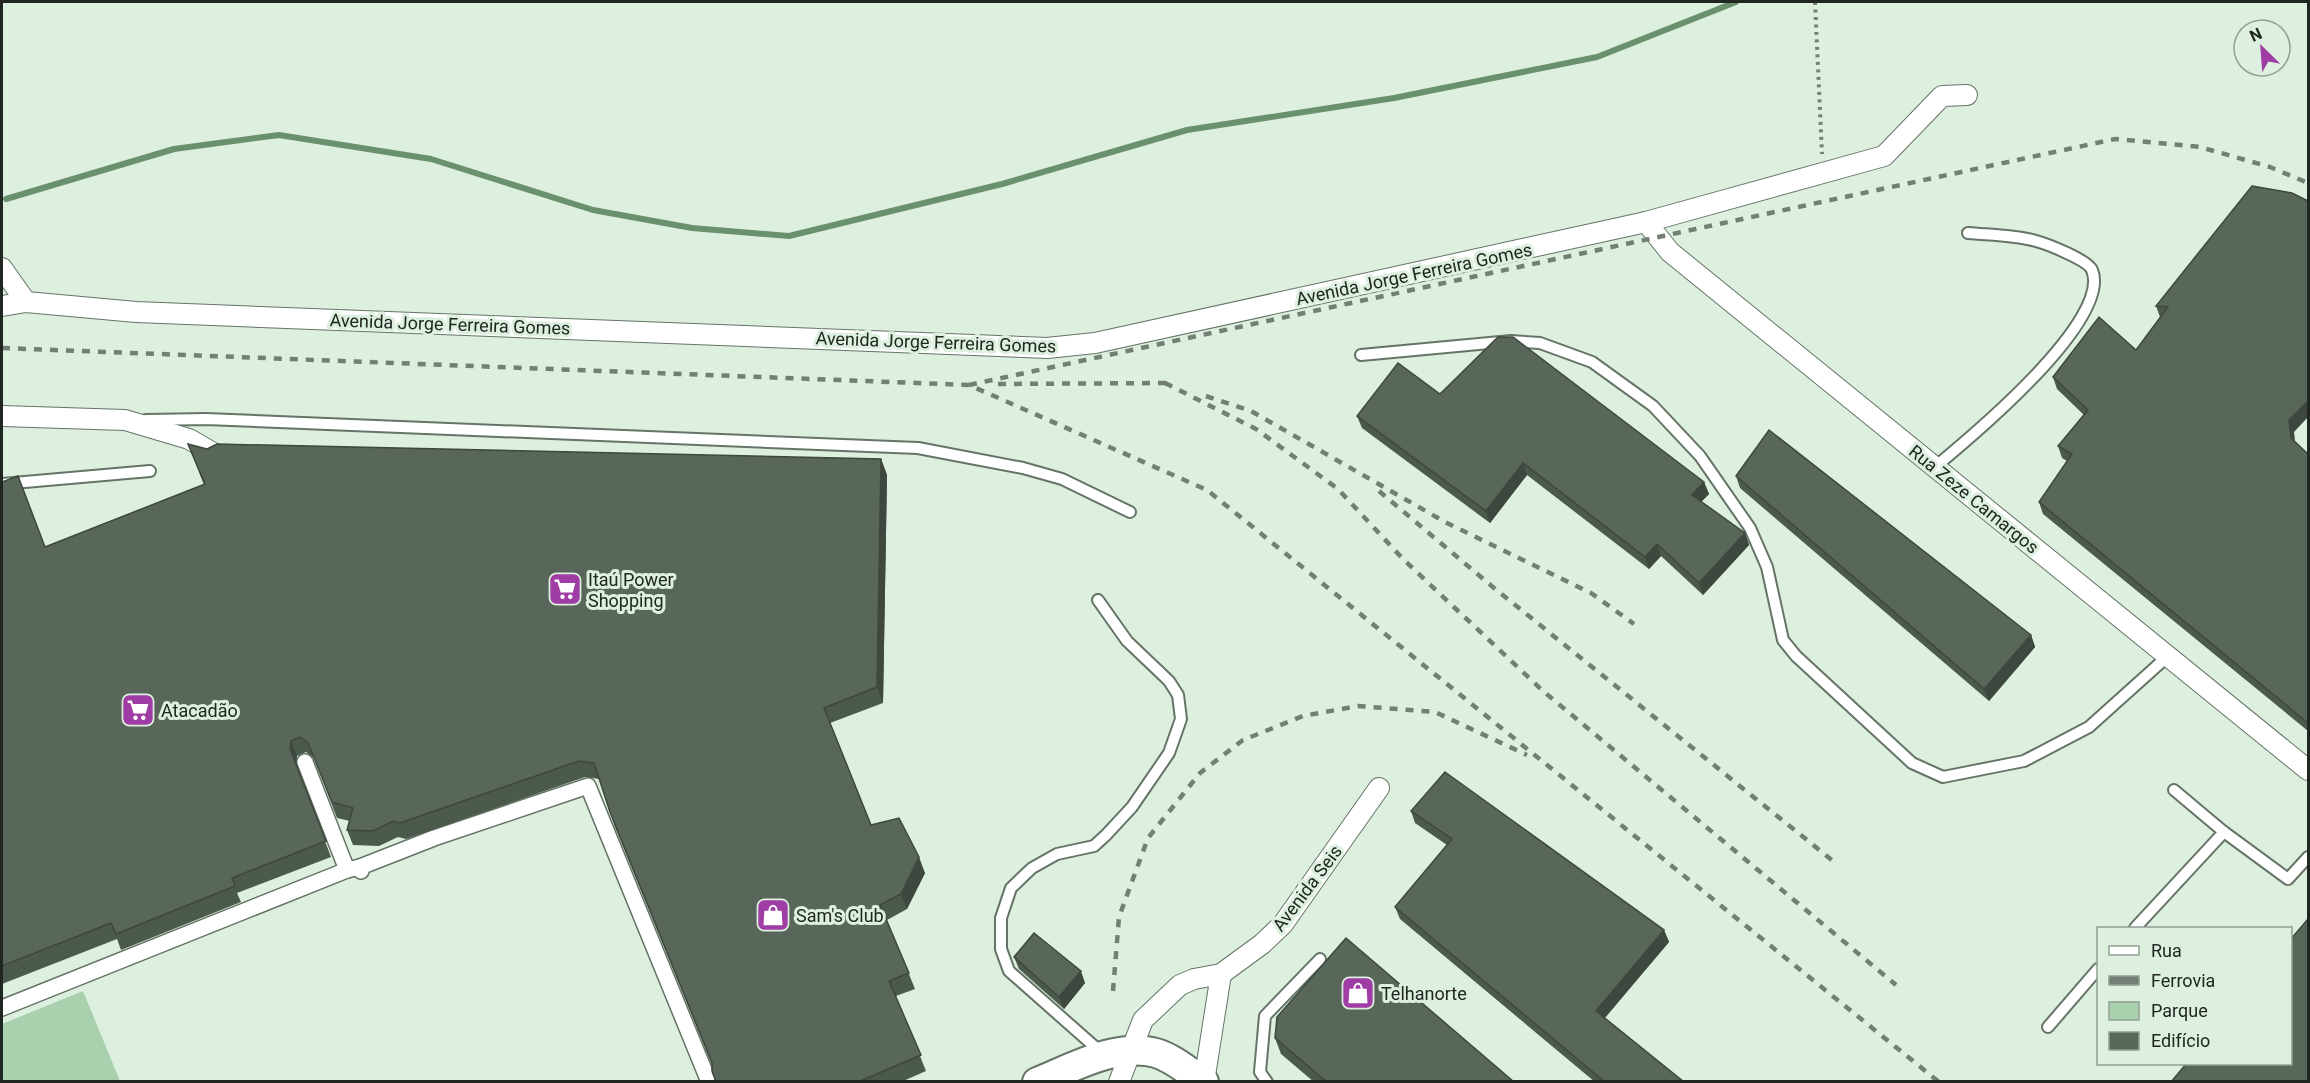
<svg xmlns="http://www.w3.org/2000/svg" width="2310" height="1083" viewBox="0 0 2310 1083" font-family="Roboto,sans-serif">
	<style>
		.green { fill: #a9d1ae }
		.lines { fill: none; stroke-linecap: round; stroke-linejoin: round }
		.stream { stroke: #69916e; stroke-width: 6 }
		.service-casing { stroke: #647466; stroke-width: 14 }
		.pedestrian-casing { stroke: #647466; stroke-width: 18 }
		.minor-casing { stroke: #647466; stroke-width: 22 }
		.secondary-casing { stroke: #647466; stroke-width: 32 }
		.path { stroke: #758177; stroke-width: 4; stroke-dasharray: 3 4.5; stroke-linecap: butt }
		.service { stroke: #fff; stroke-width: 10 }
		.pedestrian { stroke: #fff; stroke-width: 15 }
		.minor { stroke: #fff; stroke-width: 20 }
		.secondary { stroke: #fff; stroke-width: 28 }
		.rail { stroke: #737f74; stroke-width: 4.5; stroke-dasharray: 8 8; stroke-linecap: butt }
		.wall { fill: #4c594d }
		.shaded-wall { fill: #3e483e }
		.building { fill: #586759; stroke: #3e483e; stroke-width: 1.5 }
		.labels { text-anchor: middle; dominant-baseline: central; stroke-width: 6; stroke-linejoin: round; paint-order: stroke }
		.street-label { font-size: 18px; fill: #202721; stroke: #ddefdf }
		.poi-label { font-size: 18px; fill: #202721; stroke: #ddefdf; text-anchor: start }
	</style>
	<rect width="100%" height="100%" fill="#ddefdf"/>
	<path class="green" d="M83 991 120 1081H3L2 1024Z"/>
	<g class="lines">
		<path class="stream" d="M6 199 174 149 279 135 431 159 593 210 692 228 789 236 1002 184 1187 130 1394 98 1597 57 1736 2"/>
		<defs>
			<g id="service">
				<path d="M1361 355 1511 341 1540 343 1592 362 1653 406 1700 456 1750 528 1767 567 1783 640 1796 656 1912 763 1943 777 2024 761 2089 727 2168 656"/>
				<path d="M146 420 206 419 918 448 1023 468 1062 479 1130 512"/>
				<path d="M1935 467C1970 438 2113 320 2092 270 2088 260 2047 244 2036 241 2015 235 1990 235 1968 233"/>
				<path d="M2 484 150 471"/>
				<path d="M1098 600 1127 641 1169 681 1178 695 1181 719 1169 753 1132 807 1106 835 1094 846 1057 854 1032 868 1011 888 1001 918V949L1009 971 1103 1054"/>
				<path d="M2174 790 2224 832"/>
				<path d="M2135 928 2224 832 2288 879 2308 857"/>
				<path d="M2048 1027 2098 969"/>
				<path d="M1267 1082 1260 1072 1265 1016 1320 959"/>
			</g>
			<g id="pedestrian">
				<path d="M305 762 347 870"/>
				<path d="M360 867 434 838 588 786 709 1082"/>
				<path d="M2 1008 347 870 360 867 361 871"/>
			</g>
			<g id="minor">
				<path d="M1646 222 1670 252 2308 770"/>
				<path d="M2 268 26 302"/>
				<path d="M2 306 26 302 136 312 1047 348 1095 343 1646 222 1884 156 1942 96 1967 95"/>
				<path d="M2 416 125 420 189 439 213 453"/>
				<path d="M1119 1082 1143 1020 1180 985 1194 979 1221 974 1262 944 1283 924 1379 788"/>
				<path d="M1204 1082 1221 974"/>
			</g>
			<path id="secondary" d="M1037 1082C1072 1068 1118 1042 1156 1053 1173 1058 1189 1072 1204 1082"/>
		</defs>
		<use href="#service" class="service-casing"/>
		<use href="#pedestrian" class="pedestrian-casing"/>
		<use href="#minor" class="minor-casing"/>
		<use href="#secondary" class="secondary-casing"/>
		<path class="path" d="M1815 2 1822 154"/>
		<use href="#service" class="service"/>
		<use href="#pedestrian" class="pedestrian"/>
		<use href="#minor" class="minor"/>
		<use href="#secondary" class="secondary"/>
		<g class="rail">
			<path d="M2 348 969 385 1207 490 1939 1082"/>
			<path d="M1165 383 1256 429 1338 489 1403 559 1543 691 1896 985"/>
			<path d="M998 384 1165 383 1172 385"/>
			<path d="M969 385 2115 139 2200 147 2270 167 2308 183"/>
			<path d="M1206 396 1251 411 1445 522 1591 593 1634 624"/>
			<path d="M1379 491 1494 588 1838 865"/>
			<path d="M1113 991 1119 917 1148 838 1200 773 1243 740 1303 716 1358 706 1435 712 1527 755"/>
		</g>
	</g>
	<g class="wall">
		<path d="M2252 186 2294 432 2295 442 2308 454V731L2043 514 2039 502 2067 461 2062 458 2058 446 2084 415 2057 389 2053 377 2136 350 2160 317 2156 306Z"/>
		<path d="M1440 394 1704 482 1709 494 1701 502 1745 533 1749 545 1703 595 1661 556 1649 569 1527 475 1490 523 1362 428 1357 416Z"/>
		<path d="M188 444 207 449 881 459 887 475 883 703 830 723 871 825 925 873 907 909 887 920 915 989 896 996 926 1071 901 1082H715L712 1064 615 827 599 779 585 777 406 839 398 837 379 846 353 845 347 830 350 821 337 818 314 758 306 752 297 756 296 764 331 857 237 893 241 902 121 950 117 939 2 984V482L45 547 204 485Z"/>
		<path d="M1736 476 2031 635 2035 647 1989 701 1740 488Z"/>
		<path d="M1411 811 1664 930 1669 942 1605 1018 1684 1082H1595L1400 919 1395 907 1447 845 1415 823Z"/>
		<path d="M1014 957 1085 983 1064 1009 1019 969Z"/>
		<path d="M1275 1038 1514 1082H1314L1281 1054Z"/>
	</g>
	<g class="shaded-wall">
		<path d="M2308 401V417L2294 432 2295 451 2291 438 2289 420Z"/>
		<path d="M881 459 887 475 883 703 877 687Z"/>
		<path d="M1523 463 1527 475 1490 523 1486 511Z"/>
		<path d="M1704 482 1709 494 1696 507 1692 495Z"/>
		<path d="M1745 533 1749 545 1703 595 1699 583Z"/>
		<path d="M1657 544 1661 556 1649 569 1645 557Z"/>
		<path d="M2031 635 2035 647 1989 701 1984 689Z"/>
		<path d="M291 741 297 756 296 765 290 749Z"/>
		<path d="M919 857 925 873 907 909 901 894Z"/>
		<path d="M1664 930 1669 942 1600 1023 1596 1011Z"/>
		<path d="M1081 971 1085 983 1064 1009 1059 997Z"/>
	</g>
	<g class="building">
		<path d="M2252 186 2292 193 2308 201V401L2289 420 2291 438 2308 454V723L2039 502 2072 454 2058 446 2088 410 2053 377 2099 317 2136 350 2168 307 2156 306Z"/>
		<path d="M1498 337H1513L1704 482 1692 495 1745 533 1699 583 1657 544 1645 557 1523 463 1486 511 1357 416 1398 363 1440 394Z"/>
		<path d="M1769 430 2031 635 1984 689 1736 476Z"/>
		<path d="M188 444 207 449 217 444 881 459 877 687 824 708 871 825 899 818 919 857 901 894 880 905 909 973 889 981 921 1055 858 1082H716L712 1071V1063L610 812 594 763 579 761 400 823 393 821 373 831 347 830 353 808 332 802 308 743 300 737 291 741 290 749 326 841 232 878 235 886 116 934 111 923 2 966V482L18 476 45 547 205 484Z"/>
		<path d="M1445 772 1664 930 1596 1011 1684 1082H1605L1395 907 1452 839 1411 811Z"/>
		<path d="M2308 919V1082H2171L2186 1064H2290V940Z"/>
		<path d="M1034 933 1081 971 1059 997 1014 957Z"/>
		<path d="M1346 938 1514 1082H1327L1275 1038 1277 1017Z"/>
	</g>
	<defs>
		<symbol id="supermarket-square" viewBox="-11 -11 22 22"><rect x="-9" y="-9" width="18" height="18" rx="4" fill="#9f3da4" stroke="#ddefdf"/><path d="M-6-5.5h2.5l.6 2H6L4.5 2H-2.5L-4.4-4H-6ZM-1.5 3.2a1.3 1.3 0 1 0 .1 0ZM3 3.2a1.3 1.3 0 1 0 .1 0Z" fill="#fff"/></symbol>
		<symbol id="shop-square" viewBox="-11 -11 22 22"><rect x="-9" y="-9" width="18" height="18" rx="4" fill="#9f3da4" stroke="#ddefdf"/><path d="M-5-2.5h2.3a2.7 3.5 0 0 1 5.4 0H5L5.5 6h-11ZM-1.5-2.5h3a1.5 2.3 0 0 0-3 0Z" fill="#fff"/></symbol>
	</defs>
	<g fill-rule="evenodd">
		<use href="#supermarket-square" x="546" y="570" width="38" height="38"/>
		<use href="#supermarket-square" x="119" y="691" width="38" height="38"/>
		<use href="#shop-square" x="754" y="896" width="38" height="38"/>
		<use href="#shop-square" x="1339" y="974" width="38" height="38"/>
	</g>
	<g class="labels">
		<g class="street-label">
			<text transform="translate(1414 274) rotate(-12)">Avenida Jorge Ferreira Gomes</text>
			<text transform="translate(450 324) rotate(2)">Avenida Jorge Ferreira Gomes</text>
			<text transform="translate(936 342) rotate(2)">Avenida Jorge Ferreira Gomes</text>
			<text transform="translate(1974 499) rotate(39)">Rua Zeze Camargos</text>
			<text transform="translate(1307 888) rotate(-53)">Avenida Seis</text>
		</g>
		<g class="poi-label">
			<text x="588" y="579">Itaú Power<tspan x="588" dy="21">Shopping</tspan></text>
			<text x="161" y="710">Atacadão</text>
			<text x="796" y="915">Sam's Club</text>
			<text x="1381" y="993">Telhanorte</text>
		</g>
	</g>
	<rect width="2310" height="1083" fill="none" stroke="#202721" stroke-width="6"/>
	<rect x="2097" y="927" width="195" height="138" fill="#ddefdf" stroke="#919f93" stroke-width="1.5"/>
	<rect x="2109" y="946" width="30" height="9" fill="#ffffff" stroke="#919f93" stroke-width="1.5"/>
	<text x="2151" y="957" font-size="18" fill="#202721">Rua</text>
	<rect x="2109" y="976" width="30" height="9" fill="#737f74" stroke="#919f93" stroke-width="1.5"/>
	<text x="2151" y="987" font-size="18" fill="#202721">Ferrovia</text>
	<rect x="2109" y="1002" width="30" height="18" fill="#a9d1ae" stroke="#919f93" stroke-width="1.5"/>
	<text x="2151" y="1017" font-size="18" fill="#202721">Parque</text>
	<rect x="2109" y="1032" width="30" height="18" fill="#586759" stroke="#919f93" stroke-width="1.5"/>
	<text x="2151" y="1047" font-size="18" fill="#202721">Edifício</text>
	<g transform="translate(2262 48) rotate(335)"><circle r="28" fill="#ddefdf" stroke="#919f93" stroke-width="1.5"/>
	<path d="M0-4.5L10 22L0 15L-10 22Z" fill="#9f3da4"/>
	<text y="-9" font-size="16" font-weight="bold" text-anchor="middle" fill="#202721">N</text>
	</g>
</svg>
